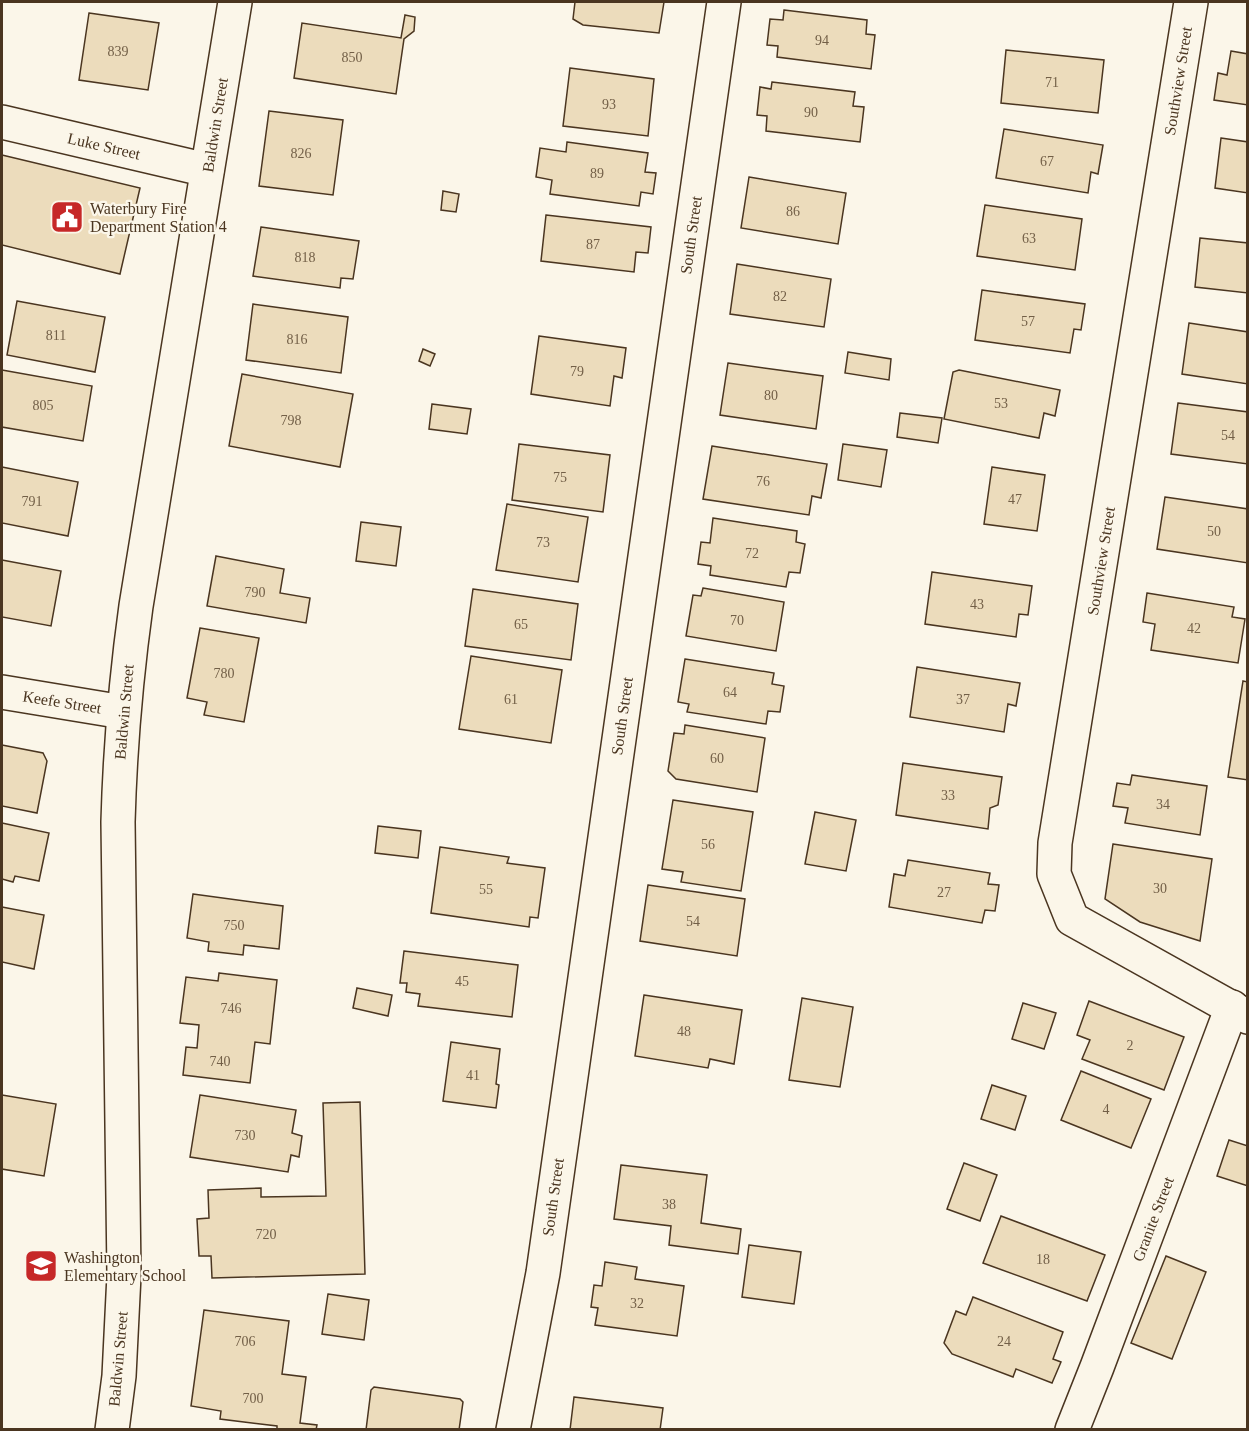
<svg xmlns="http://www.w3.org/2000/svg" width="1249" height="1431" viewBox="0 0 1249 1431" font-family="Georgia,serif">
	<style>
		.building { fill: #ecdcbc; stroke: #4a3520; stroke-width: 1.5 }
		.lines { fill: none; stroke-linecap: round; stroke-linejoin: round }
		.street-casing { stroke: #4a3520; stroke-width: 36 }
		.secondary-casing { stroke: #4a3520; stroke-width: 36 }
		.street { stroke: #fbf6e9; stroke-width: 33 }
		.secondary { stroke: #fbf6e9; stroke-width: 33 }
		.labels { text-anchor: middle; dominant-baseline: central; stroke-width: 4.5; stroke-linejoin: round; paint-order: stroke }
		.number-label { font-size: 14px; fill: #725f47 }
		.street-label { font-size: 16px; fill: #4a3520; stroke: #fbf6e9 }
		.poi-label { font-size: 16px; fill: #4a3520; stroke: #fbf6e9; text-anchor: start }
	</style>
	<rect width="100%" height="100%" fill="#fbf6e9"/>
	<g class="building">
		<path d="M575 2H664L659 33 583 25 573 19Z"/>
		<path d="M784 10 867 20 866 34 875 35 871 69 777 57 778 46 767 45 770 19 783 20Z"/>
		<path d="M89 13 159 23 148 90 79 80Z"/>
		<path d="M405 15 415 17 414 31 404 39 396 94 294 78 302 23 401 38Z"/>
		<path d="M1006 50 1104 60 1098 113 1001 103Z"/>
		<path d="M1231 51 1248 54V105L1214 100 1218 73 1227 75Z"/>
		<path d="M570 68 654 79 648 136 563 126Z"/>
		<path d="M772 82 855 92 853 106 864 107 860 142 766 131 767 116 757 115 760 87 771 89Z"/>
		<path d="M269 111 343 120 333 195 259 186Z"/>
		<path d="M1004 129 1103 145 1098 174 1091 172 1088 193 996 178Z"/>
		<path d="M1221 138 1248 142V193L1215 188Z"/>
		<path d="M567 142 648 153 645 172 656 173 653 194 641 192 639 206 550 194 552 180 536 177 540 148 566 152Z"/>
		<path d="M2 155 140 188 120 274 2 245Z"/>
		<path d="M749 177 846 193 838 244 741 228Z"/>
		<path d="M443 191 459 194 456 212 441 210Z"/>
		<path d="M985 205 1082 219 1075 270 977 256Z"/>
		<path d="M546 215 651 227 648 253 636 252 634 272 541 261Z"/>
		<path d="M261 227 359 241 353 279 341 278 340 288 253 276Z"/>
		<path d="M1200 238 1248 243V293L1195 287Z"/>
		<path d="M737 264 831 279 824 327 730 314Z"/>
		<path d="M982 290 1085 304 1081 330 1074 329 1070 353 975 340Z"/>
		<path d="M17 301 105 317 95 372 7 355Z"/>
		<path d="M253 304 348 317 341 373 246 360Z"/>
		<path d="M1189 323 1248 332V384L1182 374Z"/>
		<path d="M539 336 626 348 622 378 614 376 610 406 531 394Z"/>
		<path d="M423 349 435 354 430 366 419 361Z"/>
		<path d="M848 352 891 359 889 380 845 373Z"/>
		<path d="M728 363 823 376 816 429 720 415Z"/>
		<path d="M2 370 92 386 83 441 2 427Z"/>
		<path d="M959 370 1060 390 1055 416 1044 413 1039 438 944 419 953 372Z"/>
		<path d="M242 374 353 394 340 467 229 446Z"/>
		<path d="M1178 403 1248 412V464L1171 454Z"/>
		<path d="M432 404 471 409 467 434 429 429Z"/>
		<path d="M900 413 942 418 938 443 897 437Z"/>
		<path d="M519 444 610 455 603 512 512 500Z"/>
		<path d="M843 444 887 450 881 487 838 480Z"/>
		<path d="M712 446 827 464 821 498 812 496 809 515 703 499Z"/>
		<path d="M2 467 78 482 68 536 2 523Z"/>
		<path d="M992 467 1045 475 1037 531 984 524Z"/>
		<path d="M1165 497 1248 509V563L1157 549Z"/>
		<path d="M507 504 588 517 578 582 496 570Z"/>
		<path d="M713 518 797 531 796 542 805 544 800 573 789 572 786 587 710 575 711 566 698 564 701 542 710 543Z"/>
		<path d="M361 522 401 527 396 566 356 561Z"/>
		<path d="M216 556 284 569 280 593 310 598 306 623 207 606Z"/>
		<path d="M2 560 61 571 51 626 2 617Z"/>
		<path d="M932 572 1032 586 1028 615 1019 614 1016 637 925 624Z"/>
		<path d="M703 588 784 602 776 651 686 636 693 595 701 596Z"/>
		<path d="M473 589 578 604 571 660 465 646Z"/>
		<path d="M1147 593 1234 607 1232 617 1245 619 1238 663 1151 650 1155 624 1143 622Z"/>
		<path d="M200 628 259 638 244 722 204 715 207 702 187 698Z"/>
		<path d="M471 656 562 670 551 743 459 729Z"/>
		<path d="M685 659 774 673 772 684 784 686 780 712 768 711 766 724 687 712 689 704 678 702Z"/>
		<path d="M917 667 1020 683 1016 706 1008 704 1004 732 910 717Z"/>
		<path d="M1243 681 1248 682V780L1228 777Z"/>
		<path d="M685 725 765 738 757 792 676 779 668 771 674 733 684 734Z"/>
		<path d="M2 745 43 753 47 761 37 813 2 806Z"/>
		<path d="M903 763 1002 777 998 805 990 808 988 829 896 815Z"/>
		<path d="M1132 775 1207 786 1200 835 1125 823 1128 808 1113 806 1117 783 1130 785Z"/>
		<path d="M673 800 753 812 741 891 681 882 683 872 662 869Z"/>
		<path d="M815 812 856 820 846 871 805 864Z"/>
		<path d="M2 823 49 833 39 881 15 876 13 882 2 879Z"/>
		<path d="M378 826 421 831 418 858 375 853Z"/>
		<path d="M1113 844 1212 859 1200 941 1140 922 1105 899Z"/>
		<path d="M440 847 509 857 507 863 545 868 538 918 530 917 529 927 431 913Z"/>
		<path d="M908 860 990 873 988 884 999 885 995 911 985 910 982 923 889 907 894 874 905 876Z"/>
		<path d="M648 885 745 899 737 956 640 941Z"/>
		<path d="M193 894 283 906 279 949 244 945 243 955 208 951 209 942 187 938Z"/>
		<path d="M2 907 44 915 34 969 2 962Z"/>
		<path d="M404 951 518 965 512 1017 418 1006 420 994 406 992 407 983H400Z"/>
		<path d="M219 973 277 980 270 1044 255 1042 250 1083 183 1075 186 1047 197 1048 199 1025 180 1023 186 977 218 981Z"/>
		<path d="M357 988 392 995 388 1016 353 1008Z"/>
		<path d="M644 995 742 1010 734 1064 710 1059 708 1068 635 1056Z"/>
		<path d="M802 998 853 1007 840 1087 789 1080Z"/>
		<path d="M1089 1001 1184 1037 1164 1090 1082 1059 1090 1040 1077 1035Z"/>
		<path d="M1023 1003 1056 1013 1044 1049 1012 1039Z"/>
		<path d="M451 1042 500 1049 496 1084 499 1085 496 1108 443 1101Z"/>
		<path d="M1081 1071 1151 1099 1131 1148 1061 1120Z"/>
		<path d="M992 1085 1026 1096 1015 1130 981 1119Z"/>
		<path d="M2 1095 56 1104 44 1176 2 1169Z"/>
		<path d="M200 1095 296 1110 292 1133 302 1136 299 1157 291 1155 288 1172 190 1157Z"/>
		<path d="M360 1102 365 1274 212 1278 211 1256H199L197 1219 209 1218 208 1190 261 1188V1197L326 1196 323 1103Z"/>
		<path d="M1229 1140 1248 1146V1186L1217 1176Z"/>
		<path d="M964 1163 997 1175 980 1221 947 1209Z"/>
		<path d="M621 1165 707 1175 701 1223 741 1229 738 1254 669 1245 671 1226 614 1219Z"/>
		<path d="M1001 1216 1105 1255 1087 1301 983 1263Z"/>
		<path d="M749 1245 801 1252 794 1304 742 1297Z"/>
		<path d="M1166 1256 1206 1272 1172 1359 1131 1343Z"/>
		<path d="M605 1262 637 1267 635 1279 684 1286 677 1336 595 1325 598 1308 591 1307 594 1285 602 1286Z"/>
		<path d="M328 1294 369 1300 364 1340 322 1334Z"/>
		<path d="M973 1297 1063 1332 1053 1359 1061 1362 1052 1383 1016 1369 1013 1377 952 1354 944 1343 956 1311 966 1315Z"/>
		<path d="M204 1310 289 1321 282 1374 306 1377 300 1423 317 1425 316 1430H277V1426L220 1419 221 1411 191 1406Z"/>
		<path d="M374 1387 460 1399 463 1402 459 1430H366L371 1390Z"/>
		<path d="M574 1397 663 1408 660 1430H570Z"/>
	</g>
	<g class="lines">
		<defs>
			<g id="street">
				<path d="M1191 2 1055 843 1054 874 1072 919 1248 1017"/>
				<path d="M2 122 207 170"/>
				<path d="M2 692 123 712"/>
				<path d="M513 1430 543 1273 724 2"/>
				<path d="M1072 1430 1097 1367 1232 1007"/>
			</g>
			<path id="secondary" d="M112 1430 119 1376 124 1275 118 822C120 749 126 678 136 606L235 2"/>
		</defs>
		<use href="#street" class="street-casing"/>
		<use href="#secondary" class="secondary-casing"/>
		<use href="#street" class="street"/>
		<use href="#secondary" class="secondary"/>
	</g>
	<defs>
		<symbol id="civic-square" viewBox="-11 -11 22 22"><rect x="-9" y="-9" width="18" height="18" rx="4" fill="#c62828" stroke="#fbf6e9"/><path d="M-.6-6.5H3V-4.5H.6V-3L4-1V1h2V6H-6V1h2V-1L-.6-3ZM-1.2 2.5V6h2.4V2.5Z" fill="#fff"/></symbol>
		<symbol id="school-square" viewBox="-11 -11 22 22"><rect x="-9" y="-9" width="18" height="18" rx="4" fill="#c62828" stroke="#fbf6e9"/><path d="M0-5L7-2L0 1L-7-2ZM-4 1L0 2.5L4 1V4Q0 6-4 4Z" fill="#fff"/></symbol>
	</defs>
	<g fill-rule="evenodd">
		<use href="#civic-square" x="48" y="198" width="38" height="38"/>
		<use href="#school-square" x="22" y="1247" width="38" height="38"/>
	</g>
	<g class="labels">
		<g class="number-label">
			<text x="822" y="40">94</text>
			<text x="118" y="51">839</text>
			<text x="352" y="57">850</text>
			<text x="1052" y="82">71</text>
			<text x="609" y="104">93</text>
			<text x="811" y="112">90</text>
			<text x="301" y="153">826</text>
			<text x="1047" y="161">67</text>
			<text x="597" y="173">89</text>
			<text x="793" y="211">86</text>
			<text x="1029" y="238">63</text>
			<text x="593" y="244">87</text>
			<text x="305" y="257">818</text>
			<text x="780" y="296">82</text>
			<text x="1028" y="321">57</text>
			<text x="56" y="335">811</text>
			<text x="297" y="339">816</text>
			<text x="577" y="371">79</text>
			<text x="771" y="395">80</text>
			<text x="1001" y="403">53</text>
			<text x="43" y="405">805</text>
			<text x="291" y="420">798</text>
			<text x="1228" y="435">54</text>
			<text x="560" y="477">75</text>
			<text x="763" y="481">76</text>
			<text x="1015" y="499">47</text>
			<text x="32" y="501">791</text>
			<text x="1214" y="531">50</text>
			<text x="543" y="542">73</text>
			<text x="752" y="553">72</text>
			<text x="255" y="592">790</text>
			<text x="977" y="604">43</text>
			<text x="737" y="620">70</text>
			<text x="521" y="624">65</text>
			<text x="1194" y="628">42</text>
			<text x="224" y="673">780</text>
			<text x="730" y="692">64</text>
			<text x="511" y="699">61</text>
			<text x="963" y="699">37</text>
			<text x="717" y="758">60</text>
			<text x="948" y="795">33</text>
			<text x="1163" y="804">34</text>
			<text x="708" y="844">56</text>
			<text x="1160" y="888">30</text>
			<text x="486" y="889">55</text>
			<text x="944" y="892">27</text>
			<text x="693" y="921">54</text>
			<text x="234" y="925">750</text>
			<text x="462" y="981">45</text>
			<text x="231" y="1008">746</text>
			<text x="684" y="1031">48</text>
			<text x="1130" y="1045">2</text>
			<text x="220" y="1061">740</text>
			<text x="473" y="1075">41</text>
			<text x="1106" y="1109">4</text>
			<text x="245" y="1135">730</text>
			<text x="669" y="1204">38</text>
			<text x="266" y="1234">720</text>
			<text x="1043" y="1259">18</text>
			<text x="637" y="1303">32</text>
			<text x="245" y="1341">706</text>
			<text x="1004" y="1341">24</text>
			<text x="253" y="1398">700</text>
		</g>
		<g class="street-label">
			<text transform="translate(1178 81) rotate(-81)">Southview Street</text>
			<text transform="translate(215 125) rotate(-81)">Baldwin Street</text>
			<text transform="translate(104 146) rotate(13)">Luke Street</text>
			<text transform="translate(691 235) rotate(-82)">South Street</text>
			<text transform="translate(1101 561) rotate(-81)">Southview Street</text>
			<text transform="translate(62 702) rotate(9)">Keefe Street</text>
			<text transform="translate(124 712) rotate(-85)">Baldwin Street</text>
			<text transform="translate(622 716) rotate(-82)">South Street</text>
			<text transform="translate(553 1197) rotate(-82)">South Street</text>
			<text transform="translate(1153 1219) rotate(-69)">Granite Street</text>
			<text transform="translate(118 1359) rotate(-85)">Baldwin Street</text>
		</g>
		<g class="poi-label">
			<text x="90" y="208">Waterbury Fire<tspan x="90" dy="18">Department Station 4</tspan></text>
			<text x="64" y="1257">Washington<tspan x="64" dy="18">Elementary School</tspan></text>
		</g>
	</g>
	<rect width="1249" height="1431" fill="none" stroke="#4a3520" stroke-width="6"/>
</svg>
